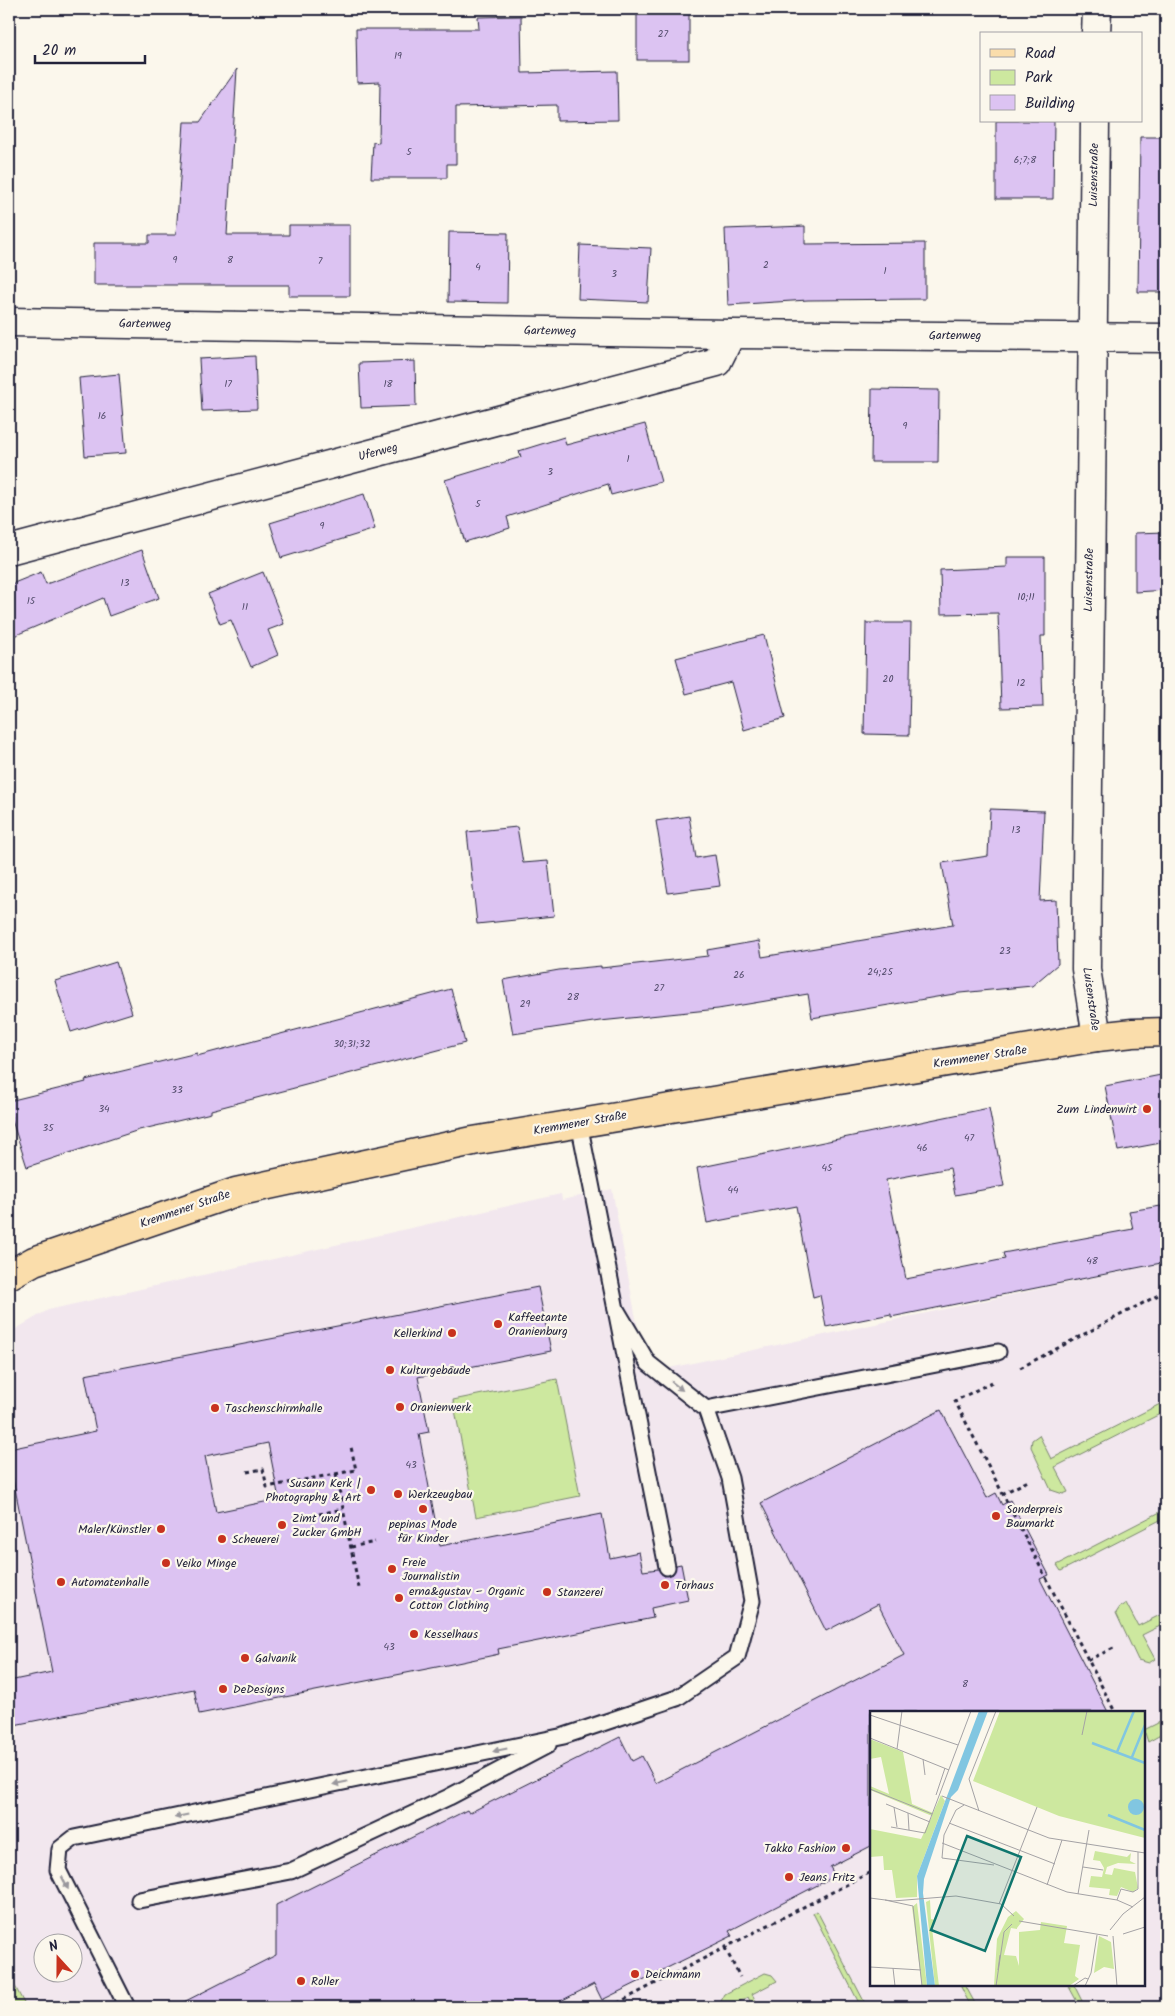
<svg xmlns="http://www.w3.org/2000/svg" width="1175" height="2016" viewBox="0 0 1175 2016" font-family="Kalam,sans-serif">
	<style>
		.built { fill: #f2e7ee; fill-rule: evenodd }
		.green { fill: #cde89f; stroke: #78856d }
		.building { fill: #dcc3f2; stroke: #22223b; fill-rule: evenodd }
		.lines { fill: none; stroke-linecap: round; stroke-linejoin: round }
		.lane-casing { stroke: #22223b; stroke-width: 19 }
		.street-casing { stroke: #22223b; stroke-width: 31 }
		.primary-casing { stroke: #22223b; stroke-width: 31 }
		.path { stroke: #22223b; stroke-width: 3; stroke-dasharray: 4 4; stroke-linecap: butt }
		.lane { stroke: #fbf7ec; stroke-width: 15 }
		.street { stroke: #fbf7ec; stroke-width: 28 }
		.primary { stroke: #faddab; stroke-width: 28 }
		.oneway { fill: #99979c }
		.poi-dot { fill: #c8321e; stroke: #fbf7ec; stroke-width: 2 }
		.labels { text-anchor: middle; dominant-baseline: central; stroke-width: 4.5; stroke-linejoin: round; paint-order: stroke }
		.number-label { font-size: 10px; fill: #504a69 }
		.street-label { font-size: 12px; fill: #22223b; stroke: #fbf7ec }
		.poi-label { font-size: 12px; fill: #22223b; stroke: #fbf7ec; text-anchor: start }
		.inset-river { fill: none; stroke: #81c6e1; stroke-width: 2.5 }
		.inset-road { fill: none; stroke: #a4a2a5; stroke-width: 1 }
		.view { fill: #0f766e; fill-opacity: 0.15; stroke: #0f766e; stroke-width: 2.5 }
		.inset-edge { fill: none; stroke: #22223b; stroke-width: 2.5 }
	</style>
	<rect width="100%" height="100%" fill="#fbf7ec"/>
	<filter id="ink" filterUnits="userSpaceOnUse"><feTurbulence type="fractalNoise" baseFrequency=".02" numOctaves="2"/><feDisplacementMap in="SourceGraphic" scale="10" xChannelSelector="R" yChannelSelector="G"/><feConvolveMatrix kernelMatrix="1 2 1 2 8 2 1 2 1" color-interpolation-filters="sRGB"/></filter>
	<g filter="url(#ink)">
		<path class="built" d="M612 1189 646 1373 1166 1262V2007H26L9 1975V1333L48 1310 561 1194 562 1200ZM871 1712H1144V1985H871ZM42 1944H72V1974H42Z"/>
		<g class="green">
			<path d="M557 1379 580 1496 476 1517 453 1400Z"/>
			<path d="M1166 1401V1411L1055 1467 1068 1492 1063 1494 1051 1490 1031 1447 1032 1440 1039 1435 1051 1459Z"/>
			<path d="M1166 1509V1517L1061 1571 1057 1565Z"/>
			<path d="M1126 1603 1138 1626 1166 1612V1623L1142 1635 1155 1659 1149 1663 1138 1660 1116 1613 1120 1607Z"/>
			<path d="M1166 1719V1732L1148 1742 1144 1730Z"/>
			<path d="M817 1911 867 2007H861L813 1913Z"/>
			<path d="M765 1973 772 1975 777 1981 752 1994 759 2007H753L748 1997 728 2007H723L721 2001 725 1994Z"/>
			<path d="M9 1975 26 2007H9Z"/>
			<path d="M960 1985H965L977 2007H971Z"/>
			<path d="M1068 1985H1074L1085 2007H1080Z"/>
		</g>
		<g class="building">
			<rect x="637" y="9" width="52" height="51"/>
			<path d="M521 16 522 73 617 71 618 120 557 121V105L456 107V164H447V178H371L373 142 379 143 380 82 357 83 356 29H479L478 17Z"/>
			<path d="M237 69 227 235H289V225H350V296H289V285H94V243H149V235H176L184 122H200Z"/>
			<path d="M996 121H1054L1053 199H996Z"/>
			<path d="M1140 137H1166V292H1138Z"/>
			<path d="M805 226V244L925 243V299L808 300 728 305 725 229Z"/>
			<path d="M449 232 508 233 507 303 448 302Z"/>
			<path d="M580 245 651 248 648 302 578 299Z"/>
			<path d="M255 356 257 409 202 411 199 359Z"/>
			<path d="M415 361 416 406 361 408 359 363Z"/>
			<path d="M119 374 126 453 85 456 79 378Z"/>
			<path d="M872 389 939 390 938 462H871Z"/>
			<path d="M645 424 661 482 611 495 608 484 507 517 510 528 465 542 445 480 521 457 519 451 564 437 566 445Z"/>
			<path d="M364 494 375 529 281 558 270 523Z"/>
			<path d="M1166 532V590L1135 592V533Z"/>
			<path d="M142 550 159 598 109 616 103 598 9 638V585L41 572 46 584Z"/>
			<path d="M1007 557H1045V636H1041L1043 707 1001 708 998 613 941 614 940 570 1007 567Z"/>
			<path d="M263 572 284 624 268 630 278 655 251 667 231 620 220 624 208 594Z"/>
			<path d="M866 623H911L909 735 864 734Z"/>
			<path d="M764 635 785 718 744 730 731 682 686 694 676 658Z"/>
			<path d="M990 809 1044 811 1040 901 1056 900 1058 964 1032 986 960 993 812 1018 808 994 718 1009 600 1021 513 1034 503 980 559 970 601 966V968L708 956 707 950 759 941 762 957 953 925 942 863 988 856Z"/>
			<path d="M689 816 696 858 715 855 720 886 668 893 656 821Z"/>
			<path d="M517 827 523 863 548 861 554 916 477 924 467 832Z"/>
			<path d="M116 962 132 1013 71 1032 55 981Z"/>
			<path d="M451 989 465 1043 211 1110V1113L139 1130 27 1167 9 1111V1101L86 1082 85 1080 197 1053V1056Z"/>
			<path d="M1166 1074V1142L1118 1151 1105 1086Z"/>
			<path d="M989 1108 1004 1186 955 1195 950 1168 886 1180 906 1279 1005 1259 1003 1253 1133 1229 1129 1211 1161 1206 1166 1232V1262L891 1317V1314L826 1327 820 1295 813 1297 796 1206 707 1223 697 1168Z"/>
			<path d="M538 1287 551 1351 418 1377 429 1432 419 1434 440 1546 602 1514 610 1558 639 1552 643 1571 658 1569 664 1576 673 1574 676 1565 681 1564 688 1600 651 1608 653 1618 498 1649 499 1654 462 1662 199 1714 194 1689 9 1726V1681L52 1672 9 1459V1449L96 1431 85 1375ZM268 1443 279 1499 216 1512 205 1456Z"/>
			<path d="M941 1410 987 1498 996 1493 1002 1505 1010 1500 1049 1575 1040 1579 1108 1712H871V1846L830 1867 835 1876 729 1931 732 1936 602 2000 594 1984 549 2007H174L276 1955V1905L467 1810 469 1813 620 1737 632 1761 642 1756 656 1783 904 1655 878 1604 826 1631 761 1503Z"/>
		</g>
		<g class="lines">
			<defs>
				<g id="lane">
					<path d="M579 1123 667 1567"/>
					<path d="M706 1409 998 1352"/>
					<path d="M139 1900 291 1871 449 1797 548 1745"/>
					<path d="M127 2007 58 1870 60 1849 74 1838 564 1736 677 1698 737 1657 752 1601 730 1478 706 1409 648 1363 616 1309"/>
				</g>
				<g id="street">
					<path d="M1096 34 1097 9"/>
					<path d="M1095 121 1086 969 1097 1037"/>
					<path d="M9 322 731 334 1166 338"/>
					<path d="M9 550 717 362 731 334"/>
				</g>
				<path id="primary" d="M9 1275 34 1261 236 1192 473 1141 1097 1037 1133 1033 1166 1032"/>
			</defs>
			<use href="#lane" class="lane-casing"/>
			<use href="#street" class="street-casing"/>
			<use href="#primary" class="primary-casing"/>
			<g class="path">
				<path d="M1020 1368 1166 1291"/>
				<path d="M992 1382 955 1401 1115 1712"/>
				<path d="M247 1472 263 1469 267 1487 356 1470 351 1447"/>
				<path d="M336 1474 359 1588"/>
				<path d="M1002 1494 1028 1481"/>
				<path d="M319 1514 343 1509"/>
				<path d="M351 1547 375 1542"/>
				<path d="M1088 1660 1116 1647"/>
				<path d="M725 1948 740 1977"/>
				<path d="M9 2001 12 2007"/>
				<path d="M610 2007 871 1872"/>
			</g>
			<use href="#lane" class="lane"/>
			<use href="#street" class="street"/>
			<use href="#primary" class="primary"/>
		</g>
		<defs><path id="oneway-solid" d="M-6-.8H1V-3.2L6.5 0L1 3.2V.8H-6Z" transform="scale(1.25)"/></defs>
		<g class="oneway">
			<use href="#oneway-solid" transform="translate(677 1386) rotate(38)"/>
			<use href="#oneway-solid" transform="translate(500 1750) rotate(168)"/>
			<use href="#oneway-solid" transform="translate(340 1783) rotate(168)"/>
			<use href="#oneway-solid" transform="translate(181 1816) rotate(168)"/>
			<use href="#oneway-solid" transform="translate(65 1883) rotate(63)"/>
		</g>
	</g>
	<g class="poi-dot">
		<circle cx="1147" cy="1109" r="5"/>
		<circle cx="498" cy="1324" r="5"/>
		<circle cx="452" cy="1333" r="5"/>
		<circle cx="390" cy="1370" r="5"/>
		<circle cx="400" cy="1407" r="5"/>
		<circle cx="215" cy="1408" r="5"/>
		<circle cx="371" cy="1490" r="5"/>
		<circle cx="398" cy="1494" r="5"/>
		<circle cx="423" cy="1509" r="5"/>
		<circle cx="996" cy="1516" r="5"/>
		<circle cx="282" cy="1525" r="5"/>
		<circle cx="161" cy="1529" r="5"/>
		<circle cx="222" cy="1539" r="5"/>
		<circle cx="166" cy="1563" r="5"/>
		<circle cx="392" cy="1569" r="5"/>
		<circle cx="61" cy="1582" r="5"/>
		<circle cx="665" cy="1585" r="5"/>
		<circle cx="547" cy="1592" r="5"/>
		<circle cx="399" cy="1598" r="5"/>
		<circle cx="414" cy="1634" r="5"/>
		<circle cx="245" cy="1658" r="5"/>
		<circle cx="223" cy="1689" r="5"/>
		<circle cx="846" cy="1848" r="5"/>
		<circle cx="789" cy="1877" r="5"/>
		<circle cx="635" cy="1974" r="5"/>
		<circle cx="301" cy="1981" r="5"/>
	</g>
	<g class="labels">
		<g class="number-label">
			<text x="663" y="34">27</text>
			<text x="398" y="56">19</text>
			<text x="409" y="152">5</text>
			<text x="1025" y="160">6;7;8</text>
			<text x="175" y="260">9</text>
			<text x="230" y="260">8</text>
			<text x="320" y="261">7</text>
			<text x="766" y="265">2</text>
			<text x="478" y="267">4</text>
			<text x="885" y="271">1</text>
			<text x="614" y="274">3</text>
			<text x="228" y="384">17</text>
			<text x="388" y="384">18</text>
			<text x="102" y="416">16</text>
			<text x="905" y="426">9</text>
			<text x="628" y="459">1</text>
			<text x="550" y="472">3</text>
			<text x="478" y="504">5</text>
			<text x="322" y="526">9</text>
			<text x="125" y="583">13</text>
			<text x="1026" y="597">10;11</text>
			<text x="31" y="601">15</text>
			<text x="245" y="607">11</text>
			<text x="888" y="679">20</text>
			<text x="1021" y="683">12</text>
			<text x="1016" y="830">13</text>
			<text x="1005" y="951">23</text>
			<text x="880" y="972">24;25</text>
			<text x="739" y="975">26</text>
			<text x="659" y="988">27</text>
			<text x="573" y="997">28</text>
			<text x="525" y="1004">29</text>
			<text x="352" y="1044">30;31;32</text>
			<text x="177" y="1090">33</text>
			<text x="104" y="1109">34</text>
			<text x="48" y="1128">35</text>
			<text x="969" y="1138">47</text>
			<text x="922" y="1148">46</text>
			<text x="827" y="1168">45</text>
			<text x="733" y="1190">44</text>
			<text x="1092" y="1261">48</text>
			<text x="411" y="1465">43</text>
			<text x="389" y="1647">43</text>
			<text x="965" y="1684">8</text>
		</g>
		<g class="street-label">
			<text transform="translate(1094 175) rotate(-89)">Luisenstraße</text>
			<text transform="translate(145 324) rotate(1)">Gartenweg</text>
			<text transform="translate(550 331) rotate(1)">Gartenweg</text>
			<text x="955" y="335">Gartenweg</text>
			<text transform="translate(378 452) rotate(-15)">Uferweg</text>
			<text transform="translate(1089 580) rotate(-89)">Luisenstraße</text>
			<text transform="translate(1091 999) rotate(82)">Luisenstraße</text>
			<text transform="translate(980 1057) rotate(-9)">Kremmener Straße</text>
			<text transform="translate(580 1123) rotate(-10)">Kremmener Straße</text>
			<text transform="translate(185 1209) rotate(-19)">Kremmener Straße</text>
		</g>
		<g class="poi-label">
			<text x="1137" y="1109" text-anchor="end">Zum Lindenwirt</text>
			<text x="508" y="1317">Kaffeetante<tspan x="508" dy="14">Oranienburg</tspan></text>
			<text x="442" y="1333" text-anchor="end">Kellerkind</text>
			<text x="400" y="1370">Kulturgebäude</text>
			<text x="410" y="1407">Oranienwerk</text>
			<text x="225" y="1408">Taschenschirmhalle</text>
			<text x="361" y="1483" text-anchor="end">Susann Kerk |<tspan x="361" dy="14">Photography &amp; Art</tspan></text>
			<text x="408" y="1494">Werkzeugbau</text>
			<text x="1006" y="1509">Sonderpreis<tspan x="1006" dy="14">Baumarkt</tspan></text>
			<text x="292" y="1518">Zimt und<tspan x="292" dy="14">Zucker GmbH</tspan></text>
			<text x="423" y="1524" text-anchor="middle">pepinas Mode<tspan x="423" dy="14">für Kinder</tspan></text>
			<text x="151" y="1529" text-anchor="end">Maler/Künstler</text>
			<text x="232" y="1539">Scheuerei</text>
			<text x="402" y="1562">Freie<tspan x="402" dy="14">Journalistin</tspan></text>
			<text x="176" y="1563">Veiko Minge</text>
			<text x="71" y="1582">Automatenhalle</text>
			<text x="675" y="1585">Torhaus</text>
			<text x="409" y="1591">erna&amp;gustav – Organic<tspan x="409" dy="14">Cotton Clothing</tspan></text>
			<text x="557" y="1592">Stanzerei</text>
			<text x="424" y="1634">Kesselhaus</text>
			<text x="255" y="1658">Galvanik</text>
			<text x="233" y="1689">DeDesigns</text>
			<text x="836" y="1848" text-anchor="end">Takko Fashion</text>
			<text x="799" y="1877">Jeans Fritz</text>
			<text x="645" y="1974">Deichmann</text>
			<text x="311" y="1981">Roller</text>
		</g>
	</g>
	<g transform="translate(870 1711)">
		<rect width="275" height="275" fill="#fbf7ec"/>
		<path d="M130 0H275V127L189 105 103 70ZM0 28 33 41 42 93 63 102 71 84 75 90 47 165V186L26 187 22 159H14L13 145 0 146V118L51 128 62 105 0 79V75L19 83 11 46 0 48ZM225 140 257 146 261 142 260 150 266 153 248 152 237 156 235 163 242 164 244 157 265 161 268 177 263 181 251 176 247 185 239 184 240 178 219 176 221 165 232 166 234 157 230 150 223 149ZM60 189 61 208 65 209 62 217 69 275H65L56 191ZM47 192 57 275H52L42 196ZM146 200 154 208 147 217V239V218L141 217 134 244 146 245 149 255V221L170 219 171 211 197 215 194 232 210 234 205 265 209 268 199 275H124L127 228 138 206ZM229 225 241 231 244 258 234 256 224 262Z" fill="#cde89f"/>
		<path d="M109 0H118L88 79 81 86 54 168 53 182 65 275H57L47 165ZM258 96a8 8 0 1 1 16 0a8 8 0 1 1-16 0Z" fill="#81c6e1"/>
		<path class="inset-river" d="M222 32 275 52M247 41 264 0M262 46 275 14M238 104 275 119"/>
		<path class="inset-road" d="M0 4 88 34M212 24 217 0M0 27 79 59M27 38 32 0M53 48 55 64M0 78 62 103M66 84 75 57M72 85 179 127 275 142M16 93 60 111M94 94 86 99 74 124 72 147 124 154M24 96 27 116M109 100 99 68 126 0M38 102 39 119M79 112 185 153M21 116 55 122 101 0M72 132 197 181 247 189 263 196M213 156 233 159M177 174 192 129M208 183 219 119M0 187 23 190 86 185 131 193 144 205M15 189 43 195 52 275M247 189 251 178 263 181 268 178V141M129 193 167 96M149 210 238 225M240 219 253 203 275 186M253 223 275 216M243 225 247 275M0 256 51 259M23 257 25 275M128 259 130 244M126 275 134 221 142 213M203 275 215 267 218 268M215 275 221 262 227 224"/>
		<path class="view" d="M97 125 151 146 115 240 61 219Z"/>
		<rect width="275" height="275" class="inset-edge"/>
	</g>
	<rect width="1175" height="2016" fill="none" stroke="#fbf7ec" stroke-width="30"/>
	<rect x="15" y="15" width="1145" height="1986" fill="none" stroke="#22223b" stroke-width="2" filter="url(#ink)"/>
	<rect x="980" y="32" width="162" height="90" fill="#fbf7ec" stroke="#a4a2a5"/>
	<rect x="990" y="49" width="25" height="8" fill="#faddab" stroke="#a4a2a5"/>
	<text x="1025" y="58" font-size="15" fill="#22223b">Road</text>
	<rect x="990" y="70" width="25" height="15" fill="#cde89f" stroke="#a4a2a5"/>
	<text x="1025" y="82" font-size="15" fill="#22223b">Park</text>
	<rect x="990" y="95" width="25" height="15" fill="#dcc3f2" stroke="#a4a2a5"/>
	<text x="1025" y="108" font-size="15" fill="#22223b">Building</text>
	<g transform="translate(58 1958) rotate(339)"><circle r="24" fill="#fbf7ec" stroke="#a4a2a5"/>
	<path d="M0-4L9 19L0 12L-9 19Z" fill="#c8321e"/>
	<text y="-8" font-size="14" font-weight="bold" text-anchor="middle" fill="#22223b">N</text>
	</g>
	<path d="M35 55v8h110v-8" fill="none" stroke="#22223b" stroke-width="2.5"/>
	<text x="42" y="55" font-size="15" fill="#22223b" stroke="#fbf7ec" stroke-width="4" paint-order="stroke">20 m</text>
</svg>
